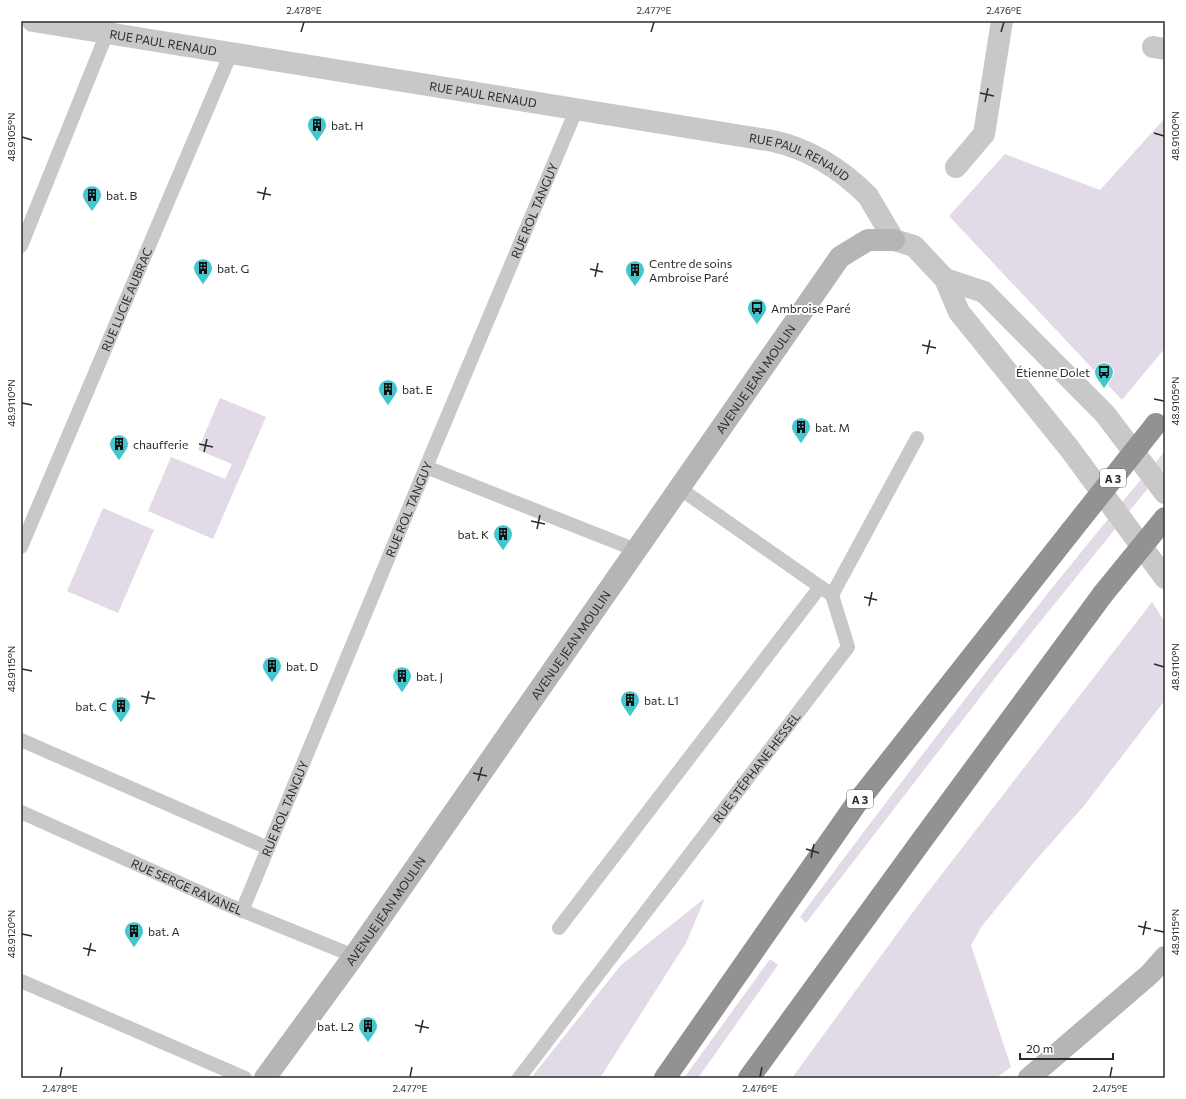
<svg xmlns="http://www.w3.org/2000/svg" width="1186" height="1099" viewBox="0 0 1186 1099" font-family="Commissioner,sans-serif">
	<style>
		.green { fill: #e2dae7 }
		.lines { fill: none; stroke-linecap: round; stroke-linejoin: round }
		.lane { stroke: #c8c8c8; stroke-width: 14 }
		.street { stroke: #c8c8c8; stroke-width: 22 }
		.secondary { stroke: #b5b5b5; stroke-width: 22 }
		.highway { stroke: #929292; stroke-width: 22 }
		.highway-bridge { stroke: #929292; stroke-width: 22 }
		.ticks { fill: none; stroke: #2b2b2b; stroke-width: 1.5 }
		.labels { text-anchor: middle; dominant-baseline: central; stroke-width: 4; stroke-linejoin: round; paint-order: stroke }
		.shield { fill: #fff; stroke: #6b6b6b; stroke-width: 1 }
		.shield-label { font-size: 11px; font-weight: bold; fill: #2b2b2b }
		.street-label { font-size: 12px; fill: #2b2b2b; stroke: #fff }
		.poi-label { font-size: 12px; fill: #2b2b2b; stroke: #fff; text-anchor: start }
		.neatline { fill: none; stroke: #2b2b2b; stroke-width: 1.5 }
		.ticks-label { font-size: 10px; text-anchor: middle; fill: #2b2b2b }
	</style>
	<rect width="100%" height="100%" fill="#fff"/>
	<g class="green">
		<path d="M1165 118V348L1122 400 949 216 1005 154 1100 190Z"/>
		<path d="M220 398 266 417 213 539 148 511 171 457 225 479 232 464 198 450Z"/>
		<path d="M1165 451V467L998 674 806 923 800 917C918 759 1037 602 1165 451Z"/>
		<path d="M103 508 154 530 118 613 67 591Z"/>
		<path d="M1152 602 1165 622V700L1083 807 1035 861 982 926 971 945 1011 1067 996 1078H792L918 905Z"/>
		<path d="M705 898 686 943 600 1078H531L621 965Z"/>
		<path d="M770 959 778 965 698 1078H684Z"/>
	</g>
	<g class="lines">
		<g class="lane">
			<path d="M21 246 107 33"/>
			<path d="M426 467 636 550"/>
			<path id="s1" d="M21 547 231 53"/>
			<path d="M832 595 917 438"/>
			<path d="M21 740 268 848"/>
			<path id="s2" d="M21 812 226 904 354 956"/>
			<path id="s3" d="M242 911 426 467 577 108"/>
			<path d="M559 928 820 587"/>
			<path d="M21 981 245 1078"/>
			<path id="s4" d="M519 1078 848 647 832 595 679 488"/>
		</g>
		<g class="street">
			<path id="s5" d="M33 21 773 141C809 149 842 170 868 196L894 240 914 246 945 279 959 312 1069 448 1165 578"/>
			<path d="M1153 47 1165 49"/>
			<path d="M956 167 984 134 1002 21"/>
			<path d="M945 279 984 292 1105 414 1165 493"/>
		</g>
		<g class="secondary">
			<path id="s6" d="M265 1078 354 956 840 257 868 240H894"/>
			<path d="M1029 1078 1150 974 1165 957"/>
		</g>
		<g class="highway">
			<path d="M665 1078 856 804 1071 531"/>
			<path d="M749 1078 922 840 1103 594"/>
		</g>
		<g class="highway-bridge">
			<path d="M1071 531 1156 424"/>
			<path d="M1103 594 1165 518"/>
		</g>
	</g>
	<path class="ticks" d="M301 32 304 22M651 32 654 22M1001 32 1004 22M980 93 994 96M985 102 988 88M1154 133 1164 136M22 137 32 140M257 192 271 195M263 200 266 187M590 269 603 272M595 277 598 263M922 345 936 348M927 354 930 340M1154 399 1164 401M22 403 32 405M199 444 213 447M204 452 207 439M531 521 545 524M537 529 540 515M864 597 877 600M869 606 872 592M1154 664 1164 667M22 669 32 671M141 696 155 699M146 704 149 691M473 773 487 776M478 781 482 767M806 849 819 853M811 858 814 844M1138 926 1151 929M1154 930 1164 932M22 934 32 936M1143 935 1146 921M83 948 96 951M88 956 91 943M415 1025 429 1028M420 1033 423 1020M60 1077 62 1067M410 1077 412 1067M760 1077 762 1067M1110 1077 1112 1067"/>
	<defs>
		<symbol id="building-pin" viewBox="-11 -11 22 30"><path d="M0 17L-7.5 6A9.5 9.5 0 1 1 7.5 6Z" fill="#43c6cd" stroke="#fff"/><path d="M-4-6H4V6H1V3H-1V6H-4ZM-2.5-4.3h1.7v1.8h-1.7ZM.8-4.3h1.7v1.8H.8ZM-2.5-1h1.7V.8h-1.7ZM.8-1h1.7V.8H.8Z" fill="#111"/></symbol>
		<symbol id="bus-pin" viewBox="-11 -11 22 30"><path d="M0 17L-7.5 6A9.5 9.5 0 1 1 7.5 6Z" fill="#43c6cd" stroke="#fff"/><path d="M-5-6H5V4H4V6H2V4H-2V6H-4V4H-5ZM-3.5-4V0h7V-4ZM-3.5 1.2v1.5H-2V1.2ZM2 1.2v1.5H3.5V1.2Z" fill="#111"/></symbol>
	</defs>
	<g fill-rule="evenodd">
		<use href="#building-pin" x="306" y="114" width="22" height="30"/>
		<use href="#building-pin" x="81" y="184" width="22" height="30"/>
		<use href="#building-pin" x="192" y="257" width="22" height="30"/>
		<use href="#building-pin" x="624" y="259" width="22" height="30"/>
		<use href="#bus-pin" x="746" y="297" width="22" height="30"/>
		<use href="#bus-pin" x="1093" y="361" width="22" height="30"/>
		<use href="#building-pin" x="377" y="378" width="22" height="30"/>
		<use href="#building-pin" x="790" y="416" width="22" height="30"/>
		<use href="#building-pin" x="108" y="433" width="22" height="30"/>
		<use href="#building-pin" x="492" y="523" width="22" height="30"/>
		<use href="#building-pin" x="261" y="655" width="22" height="30"/>
		<use href="#building-pin" x="391" y="665" width="22" height="30"/>
		<use href="#building-pin" x="619" y="689" width="22" height="30"/>
		<use href="#building-pin" x="110" y="695" width="22" height="30"/>
		<use href="#building-pin" x="123" y="920" width="22" height="30"/>
		<use href="#building-pin" x="357" y="1015" width="22" height="30"/>
	</g>
	<g class="labels">
		<g class="shield">
			<rect x="1100" y="469" width="26" height="18" rx="3"/>
			<rect x="847" y="790" width="26" height="18" rx="3"/>
		</g>
		<g class="shield-label">
			<text x="1113" y="478">A 3</text>
			<text x="860" y="799">A 3</text>
		</g>
		<g class="street-label">
			<text stroke="none"><textPath href="#s5" startOffset="132">RUE PAUL RENAUD</textPath></text>
			<text stroke="none"><textPath href="#s5" startOffset="456">RUE PAUL RENAUD</textPath></text>
			<text stroke="none"><textPath href="#s5" startOffset="780">RUE PAUL RENAUD</textPath></text>
			<text stroke="none"><textPath href="#s3" startOffset="759">RUE ROL TANGUY</textPath></text>
			<text stroke="none"><textPath href="#s1" startOffset="269">RUE LUCIE AUBRAC</textPath></text>
			<text stroke="none"><textPath href="#s6" startOffset="854">AVENUE JEAN MOULIN</textPath></text>
			<text stroke="none"><textPath href="#s3" startOffset="435">RUE ROL TANGUY</textPath></text>
			<text stroke="none"><textPath href="#s6" startOffset="530">AVENUE JEAN MOULIN</textPath></text>
			<text stroke="none"><textPath href="#s4" startOffset="391">RUE STÉPHANE HESSEL</textPath></text>
			<text stroke="none"><textPath href="#s3" startOffset="111">RUE ROL TANGUY</textPath></text>
			<text stroke="none"><textPath href="#s2" startOffset="182">RUE SERGE RAVANEL</textPath></text>
			<text stroke="none"><textPath href="#s6" startOffset="206">AVENUE JEAN MOULIN</textPath></text>
		</g>
		<g class="poi-label">
			<text x="331" y="125">bat. H</text>
			<text x="106" y="195">bat. B</text>
			<text x="649" y="263">Centre de soins<tspan x="649" dy="14">Ambroise Paré</tspan></text>
			<text x="217" y="268">bat. G</text>
			<text x="771" y="308">Ambroise Paré</text>
			<text x="1090" y="372" text-anchor="end">Étienne Dolet</text>
			<text x="402" y="389">bat. E</text>
			<text x="815" y="427">bat. M</text>
			<text x="133" y="444">chaufferie</text>
			<text x="489" y="534" text-anchor="end">bat. K</text>
			<text x="286" y="666">bat. D</text>
			<text x="416" y="676">bat. J</text>
			<text x="644" y="700">bat. L1</text>
			<text x="107" y="706" text-anchor="end">bat. C</text>
			<text x="148" y="931">bat. A</text>
			<text x="354" y="1026" text-anchor="end">bat. L2</text>
		</g>
	</g>
	<rect width="1186" height="1099" fill="none" stroke="#ffffff" stroke-width="44"/>
	<path d="M1020 1053v6h93v-6" fill="none" stroke="#2b2b2b" stroke-width="2"/>
	<text x="1026" y="1053" font-size="12" fill="#2b2b2b" stroke="#ffffff" stroke-width="3" paint-order="stroke">20 m</text>
	<rect x="22" y="22" width="1142" height="1055" class="neatline"/>
	<g class="ticks-label">
		<text x="304" y="14">2.478°E</text>
		<text x="654" y="14">2.477°E</text>
		<text x="1004" y="14">2.476°E</text>
		<text transform="translate(1175 136) rotate(-90)" y="4">48.9100°N</text>
		<text transform="translate(11 137) rotate(-90)" y="4">48.9105°N</text>
		<text transform="translate(1175 401) rotate(-90)" y="4">48.9105°N</text>
		<text transform="translate(11 403) rotate(-90)" y="4">48.9110°N</text>
		<text transform="translate(1175 667) rotate(-90)" y="4">48.9110°N</text>
		<text transform="translate(11 669) rotate(-90)" y="4">48.9115°N</text>
		<text transform="translate(1175 932) rotate(-90)" y="4">48.9115°N</text>
		<text transform="translate(11 934) rotate(-90)" y="4">48.9120°N</text>
		<text x="60" y="1092">2.478°E</text>
		<text x="410" y="1092">2.477°E</text>
		<text x="760" y="1092">2.476°E</text>
		<text x="1110" y="1092">2.475°E</text>
	</g>
</svg>
